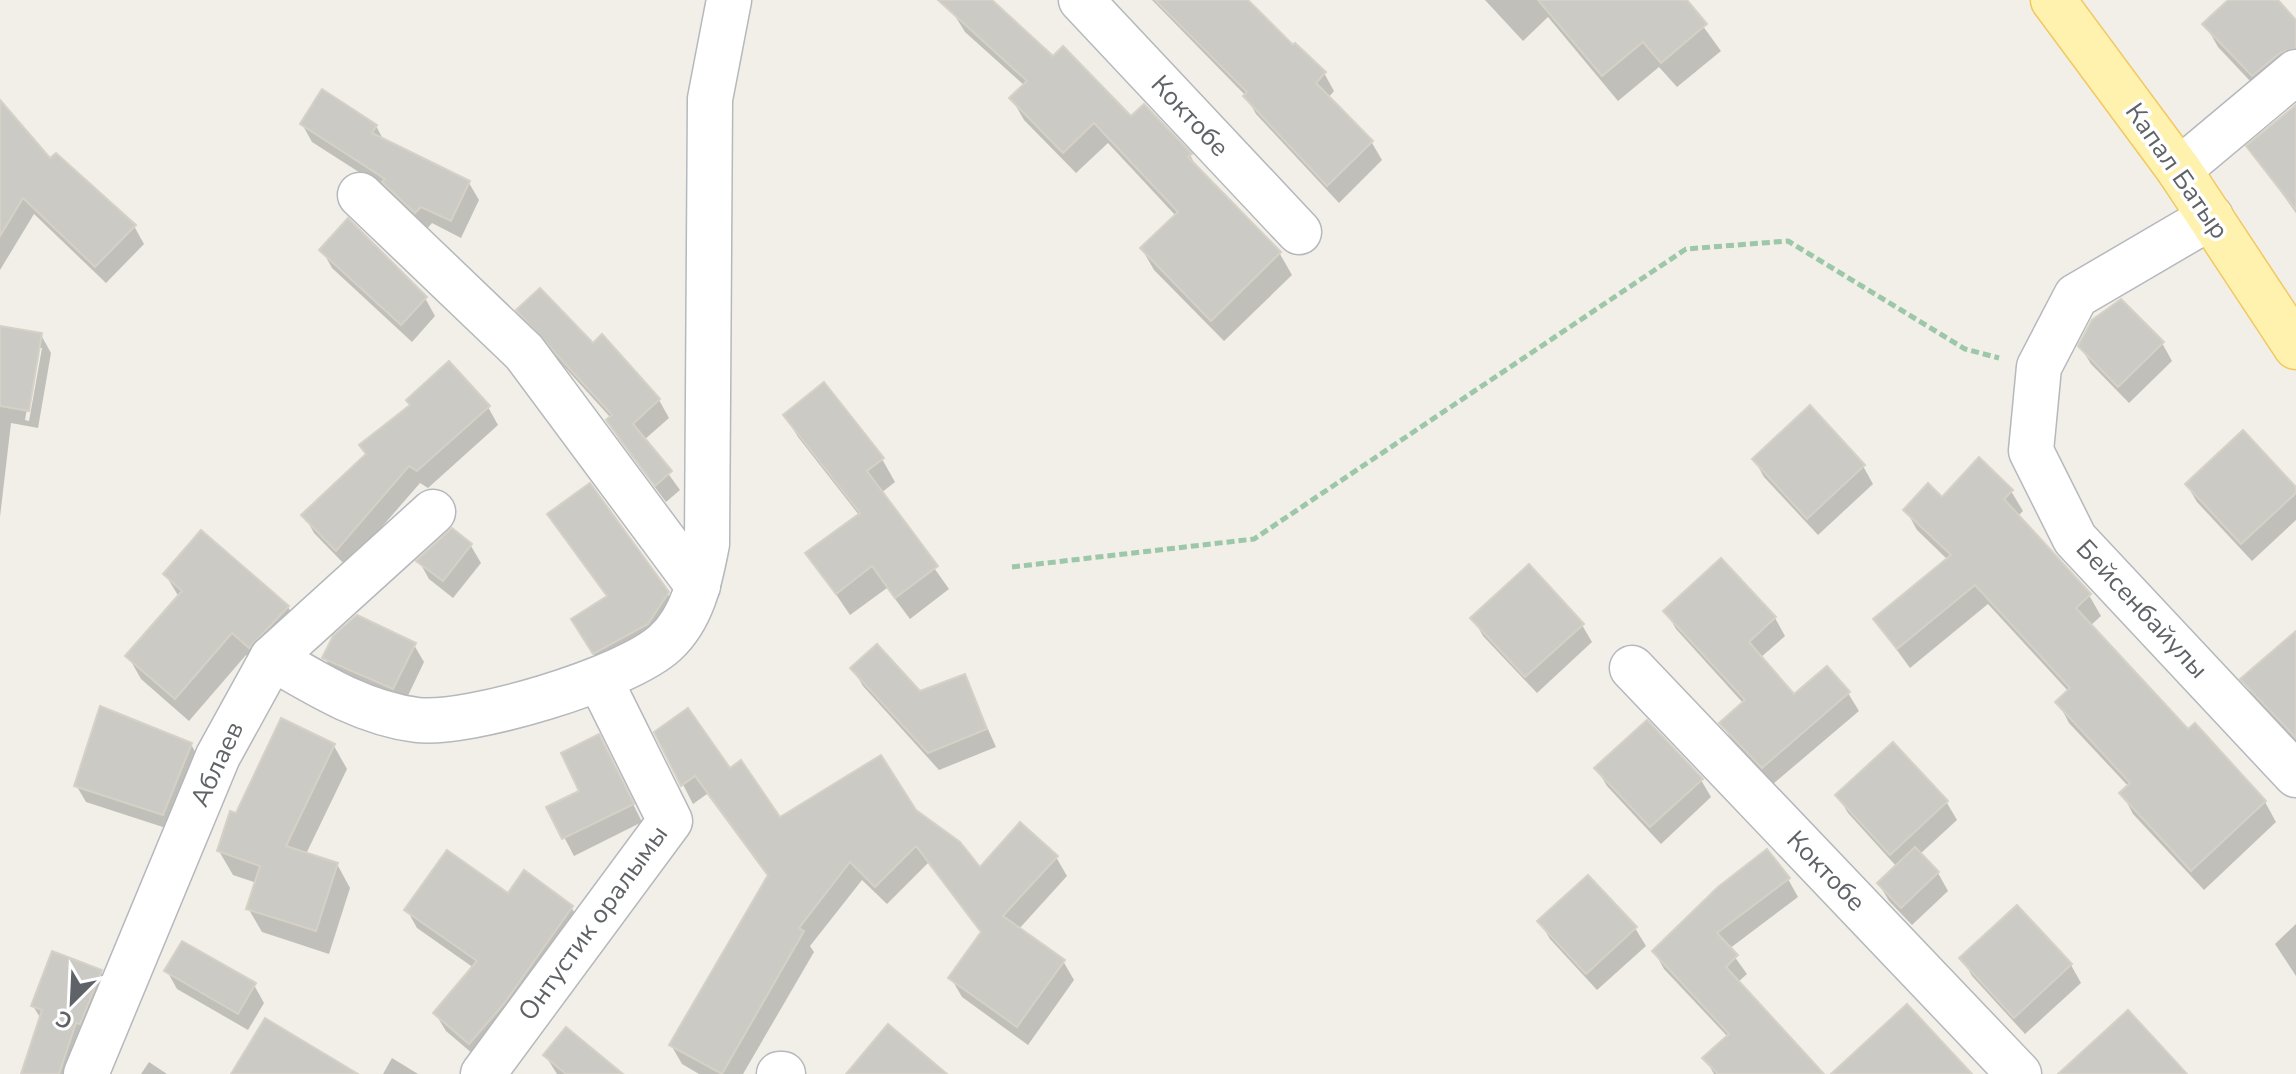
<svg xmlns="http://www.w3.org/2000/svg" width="2296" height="1074" viewBox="0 0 2296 1074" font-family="'Nunito Sans',sans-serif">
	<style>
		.shadow { fill: #0003; fill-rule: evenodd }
		.building { fill: #cccac5; stroke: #d6d1c6; stroke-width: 2 }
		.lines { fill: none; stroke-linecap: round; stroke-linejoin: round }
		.minor-casing { stroke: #b5b8bc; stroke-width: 47 }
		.major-casing { stroke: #f2c960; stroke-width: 47 }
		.path { stroke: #9cc7a9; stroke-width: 5; stroke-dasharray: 8 4; stroke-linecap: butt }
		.minor { stroke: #fff; stroke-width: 44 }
		.major { stroke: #fff2af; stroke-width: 44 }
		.labels { text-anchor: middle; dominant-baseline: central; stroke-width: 7; stroke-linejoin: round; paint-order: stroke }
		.street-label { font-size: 26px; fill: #5f6368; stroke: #fff }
	</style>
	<rect width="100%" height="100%" fill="#f1efe8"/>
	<g class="shadow">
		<path d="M962 0H989L1053 58 1131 119 1190 155 1199 172 1280 254 1292 275 1224 341 1154 270 1142 249 1176 216 1108 143 1076 173 1024 120 1012 99 1025 86 965 32 952 11Z"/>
		<path d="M1152 0H1244L1324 73 1334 91 1328 98 1372 143 1382 160 1339 203 1256 114 1246 96Z"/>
		<path d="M1485 0H1684L1721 51 1677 87 1659 67 1618 101 1548 17 1523 41Z"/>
		<path d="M2231 0H2275L2296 23V76L2266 98 2218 47 2205 24Z"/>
		<path d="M0 103 50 161 134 226 144 244 106 283 34 214 0 270Z"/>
		<path d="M2296 107V213L2249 147Z"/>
		<path d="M302 124 376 126 384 141 469 183 479 200 461 238 432 223 426 230 390 192 312 142Z"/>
		<path d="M322 250 425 298 435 316 412 342 332 268Z"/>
		<path d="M519 310 593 345 659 400 669 418 644 440 680 490 666 502 618 438 608 420 611 418 529 328Z"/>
		<path d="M0 328 41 335 51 353 38 428 11 423 0 517ZM38 348H42L29 421 25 420Z"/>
		<path d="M2162 343 2172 361 2129 403 2091 364 2080 346Z"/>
		<path d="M488 407 498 425 428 488 420 483 347 567 314 533 304 515Z"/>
		<path d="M785 415 882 459 895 482 881 493 949 589 910 619 887 588 850 615 808 553 859 515 798 437Z"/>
		<path d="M1754 459 1863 466 1873 484 1818 535 1764 477Z"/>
		<path d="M2187 485 2296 490V520L2252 561 2197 502Z"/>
		<path d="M2011 491 2023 511 2017 517 2089 595 2101 616 2090 626 2188 732 2265 802 2276 822 2204 890 2133 814 2122 793 2129 787 2069 723 2058 702 2069 692 1988 604 1910 668 1875 620 1948 560 1917 530 1906 510 1942 499Z"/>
		<path d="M560 532 667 593 678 611 604 670 583 637 608 598Z"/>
		<path d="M471 546 481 563 453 598 429 579 419 561Z"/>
		<path d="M165 574 288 607 301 630 263 670 246 655 189 721 141 679 128 656 179 597Z"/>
		<path d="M1666 611 1775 618 1785 636 1760 658 1793 697 1848 693 1859 711 1773 784 1732 741 1722 723 1744 704 1676 629Z"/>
		<path d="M1473 618 1582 625 1592 642 1537 693 1483 636Z"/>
		<path d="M2296 632V746L2258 705 2243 680Z"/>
		<path d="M414 645 424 662 403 706 335 676 325 658Z"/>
		<path d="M853 669 919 694 964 676 996 747 939 770 863 686Z"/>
		<path d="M656 732 729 771 779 820 914 811 979 870 1056 857 1067 876 1018 930 1063 961 1074 980 1028 1045 962 997 951 978 982 934 928 863 887 904 862 880 810 946 814 952 743 1074H699L682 1064 671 1045 769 878 707 794 693 804Z"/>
		<path d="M191 744 200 761 172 830 86 802 76 785Z"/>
		<path d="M1893 745 1947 803 1957 820 1920 854 1938 873 1948 891 1912 925 1889 901 1879 884 1897 867 1848 813 1838 796Z"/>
		<path d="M334 746 347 769 306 854 337 864 350 888 329 954 262 932 248 908 257 883 233 875 219 851 237 815Z"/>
		<path d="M608 754 642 822 574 856 549 808 582 792Z"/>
		<path d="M1597 769 1701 780 1711 797 1661 844 1607 786Z"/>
		<path d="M1788 879 1798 897 1729 949 1747 974 1737 983 1822 1074H1714L1705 1058 1728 1037 1664 969 1654 951Z"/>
		<path d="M508 895 571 907 582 925 480 1060 446 1031 435 1013 474 968 417 928 407 910Z"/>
		<path d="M1540 922 1635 928 1646 946 1597 990 1550 939Z"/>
		<path d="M2296 924V976L2275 944Z"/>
		<path d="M1962 958 2071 965 2081 983 2025 1034 1972 976Z"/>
		<path d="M167 971 254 985 264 1003 248 1030 177 989Z"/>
		<path d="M101 972 111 990 74 1074H23L41 1019 33 1006Z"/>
		<path d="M545 1055 620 1074H557Z"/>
		<path d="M392 1058 418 1074H383Z"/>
		<path d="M149 1062 167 1074H141Z"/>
	</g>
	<g class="building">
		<path d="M938 0H992L1053 56 1063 46 1131 116 1144 104 1192 154 1188 157 1281 252 1211 321 1140 248 1178 212 1094 123 1063 153 1009 98 1027 81Z"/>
		<path d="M1155 0H1248L1293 45 1295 43 1326 72 1316 83 1373 141 1327 186 1243 96 1247 92Z"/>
		<path d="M1538 0H1687L1707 24 1661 63 1643 42 1602 76Z"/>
		<path d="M2228 0H2278L2296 20V48L2280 53 2252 76 2202 24Z"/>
		<path d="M322 89 377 125 372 133 470 181 451 221 421 207 415 213 382 182 385 179 300 124Z"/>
		<path d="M0 100 50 158 56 153 136 225 95 267 23 198 0 236Z"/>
		<path d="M2296 105V210L2246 146Z"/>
		<path d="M348 218 427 297 401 325 319 250Z"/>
		<path d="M540 288 593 343 602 334 660 399 633 424 672 471 655 486 606 420 612 415 516 310Z"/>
		<path d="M2121 299 2164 342 2118 387 2078 346 2092 320Z"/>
		<path d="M0 326 42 333 29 411 0 406Z"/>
		<path d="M449 361 490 406 417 471 409 466 336 551 301 515 366 454 359 445 410 405 406 400Z"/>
		<path d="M824 382 884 458 867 471 938 566 895 598 872 566 836 594 805 553 860 513 783 415Z"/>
		<path d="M1810 405 1865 465 1807 519 1752 459Z"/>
		<path d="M2243 430 2296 487V493L2241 544 2185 484Z"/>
		<path d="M1979 457 2013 490 2004 499 2091 594 2076 608 2188 729 2195 723 2266 801 2191 871 2119 793 2130 783 2055 702 2070 688 1975 585 1897 649 1873 619 1951 555 1903 510 1928 483 1942 497Z"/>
		<path d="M590 483 669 592 648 624 593 654 571 619 607 596 547 514Z"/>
		<path d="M452 528 472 544 443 581 416 561Z"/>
		<path d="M201 530 289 606 249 648 232 633 175 699 125 656 182 591 163 574Z"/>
		<path d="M1721 558 1776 617 1749 642 1794 694 1827 666 1850 692 1762 768 1719 723 1745 700 1663 611Z"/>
		<path d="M1529 564 1584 624 1525 677 1470 618Z"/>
		<path d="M357 615 416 643 393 689 322 658 333 636Z"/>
		<path d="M2296 631V738L2240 679Z"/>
		<path d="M877 644 920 691 965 674 987 729 928 753 850 668Z"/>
		<path d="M100 706 192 743 163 815 74 786Z"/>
		<path d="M688 708 730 768 741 760 780 817 881 755 916 810 960 842 980 867 1020 822 1058 856 1003 916 1065 960 1017 1027 948 978 981 932 916 846 875 887 850 862 799 928 804 931 722 1074 669 1045 768 875 695 776 681 786 654 732Z"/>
		<path d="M281 718 335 744 286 846 338 863 316 931 246 909 260 866 217 851 230 811 236 813Z"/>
		<path d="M1647 720 1703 779 1650 827 1594 768Z"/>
		<path d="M599 734 634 804 562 839 546 807 579 791 561 753Z"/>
		<path d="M1893 742 1948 801 1890 855 1835 795Z"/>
		<path d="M1915 847 1939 872 1901 908 1877 883Z"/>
		<path d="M1767 849 1790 878 1717 933 1738 955 1726 967 1824 1074H1718L1702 1058 1729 1034 1652 951 1718 887Z"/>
		<path d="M447 850 508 893 524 870 573 906 503 1005 469 1044 433 1013 477 961 404 910Z"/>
		<path d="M1588 875 1637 927 1586 974 1537 921Z"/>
		<path d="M2017 905 2072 964 2014 1018 1959 958Z"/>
		<path d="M182 941 256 983 238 1014 164 971Z"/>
		<path d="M52 951 102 970 80 1024 76 1023 59 1074H21L42 1010 31 1006Z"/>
		<path d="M1907 1004 1972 1074H1831Z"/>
		<path d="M2128 1010 2187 1074H2058Z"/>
		<path d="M265 1018 358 1074H231Z"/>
		<path d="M888 1024 947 1074H846Z"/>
		<path d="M566 1027 623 1074H566L543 1055Z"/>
	</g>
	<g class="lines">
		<defs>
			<g id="minor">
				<path d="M1081 0 1299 232"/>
				<path d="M2179 170 2296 72"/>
				<path d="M360 195 524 352 698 586"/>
				<path d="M2211 217 2076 296 2039 367 2031 451 2075 539 2296 775"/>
				<path d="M272 658C318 685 363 713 417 720 468 726 626 679 665 643 693 617 700 580 707 544L710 99 729 0"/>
				<path d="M1632 668 2019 1074"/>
				<path d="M86 1074 218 756 272 658 433 512"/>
				<path d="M483 1074 670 821 600 680"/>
				<path d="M779 1074H783"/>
			</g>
			<path id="major" d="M2053 0 2179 170 2296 347"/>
		</defs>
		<use href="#minor" class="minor-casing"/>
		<use href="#major" class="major-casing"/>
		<path class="path" d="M1012 567 1254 539 1686 249 1788 241 1965 349 1999 358"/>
		<use href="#minor" class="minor"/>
		<use href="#major" class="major"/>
	</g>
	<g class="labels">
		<g class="street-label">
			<text transform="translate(1190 116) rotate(47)">Коктобе</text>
			<text transform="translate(2177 171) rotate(55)">Капал Батыр</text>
			<text transform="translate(2142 609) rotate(47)">Бейсенбайулы</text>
			<text transform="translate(217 764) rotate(-65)">Аблаев</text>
			<text transform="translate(1826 871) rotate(46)">Коктобе</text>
			<text transform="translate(593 923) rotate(-54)">Онтустик оралымы</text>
		</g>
	</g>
	<g transform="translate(72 1002) rotate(204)" stroke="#ffffff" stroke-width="6" paint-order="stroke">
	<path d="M0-6L14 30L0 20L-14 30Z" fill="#5f6368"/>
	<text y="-12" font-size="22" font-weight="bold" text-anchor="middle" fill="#5f6368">С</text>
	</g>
</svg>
